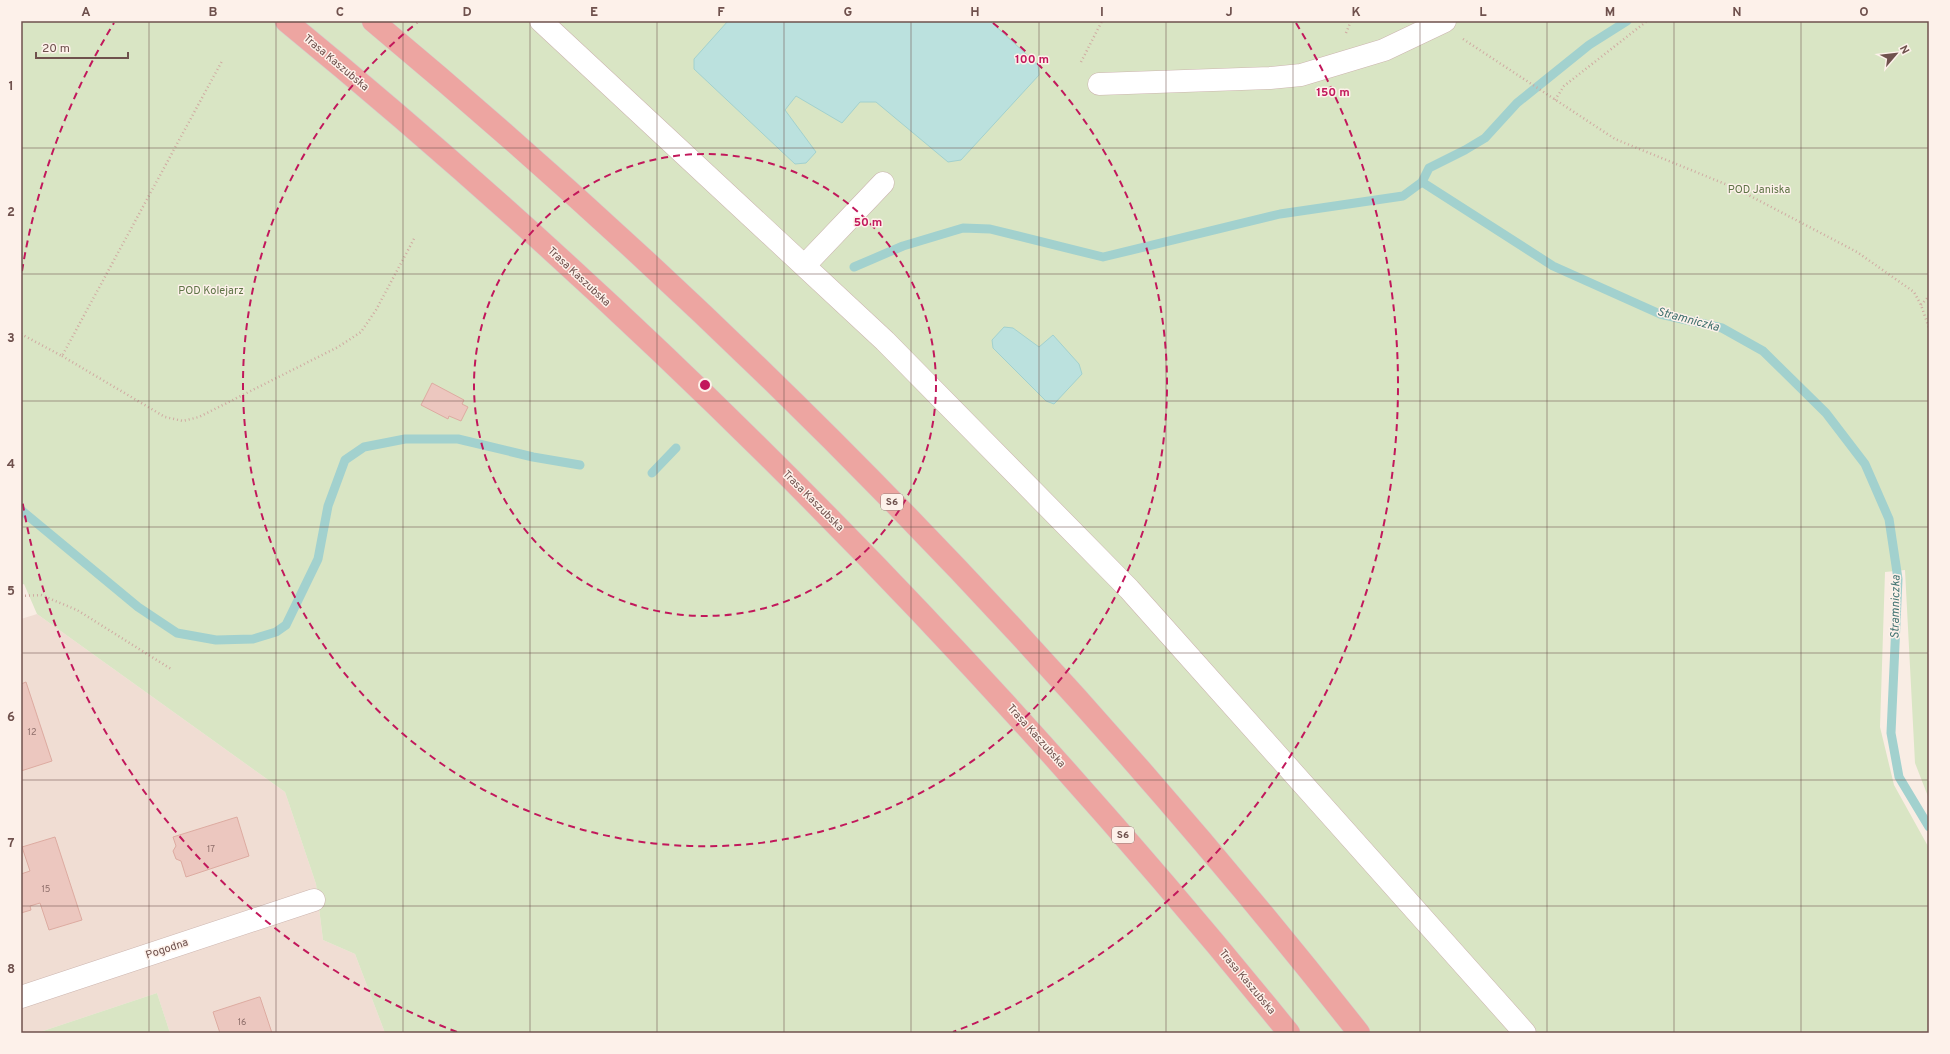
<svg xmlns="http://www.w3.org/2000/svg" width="1950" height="1054" viewBox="0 0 1950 1054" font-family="Overpass,sans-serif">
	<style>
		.residential { fill: #f0ddd3 }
		.green { fill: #d9e5c4 }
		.water { fill: #bbe1de; stroke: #a2d1ce }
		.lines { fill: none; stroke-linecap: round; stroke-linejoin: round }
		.stream { stroke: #a2d1ce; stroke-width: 9 }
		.building { fill: #ecc7bf; stroke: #ddaba1 }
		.minor-casing { stroke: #ccb5af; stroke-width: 23 }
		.highway-casing { stroke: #d4cbca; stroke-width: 23 }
		.path { stroke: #d0aaa2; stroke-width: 2.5; stroke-dasharray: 1 3; stroke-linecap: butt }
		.minor { stroke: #fff; stroke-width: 22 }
		.highway { stroke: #eda5a1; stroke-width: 22 }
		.grid { fill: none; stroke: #6f514d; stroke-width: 1; stroke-opacity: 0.55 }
		.ring { fill: none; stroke: #c2185b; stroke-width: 2; stroke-dasharray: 7 5 }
		.labels { text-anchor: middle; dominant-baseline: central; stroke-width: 3; stroke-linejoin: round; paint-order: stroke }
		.number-label { font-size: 9px; fill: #8e6e6a }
		.shield { fill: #fdf1ea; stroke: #9a817c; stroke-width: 1 }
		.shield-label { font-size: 10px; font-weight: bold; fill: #6f514d }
		.street-label { font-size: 11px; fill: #6f514d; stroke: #fdf1ea }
		.park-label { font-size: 11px; fill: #5e7446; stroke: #fdf1ea }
		.water-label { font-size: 12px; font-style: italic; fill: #427371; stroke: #fdf1ea }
		.centre { fill: #c2185b; stroke: #fdf1ea; stroke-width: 2 }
		.ring-label { font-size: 12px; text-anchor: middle; font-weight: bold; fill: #c2185b; stroke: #fdf1ea; stroke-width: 3; stroke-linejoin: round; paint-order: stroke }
		.neatline { fill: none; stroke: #6f514d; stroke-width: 1.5 }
		.grid-label { font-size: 13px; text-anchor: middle; font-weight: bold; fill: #6f514d }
	</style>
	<rect width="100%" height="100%" fill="#f9ede4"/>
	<path class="residential" d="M37 614 285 792 316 884 323 940 355 954 385 1033H170L157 993 37 1033H21V619Z"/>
	<g class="green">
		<path d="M21 21H1929V799L1915 763 1905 570 1885 572 1880 727 1894 785 1929 848V1033H385L355 954 323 940 316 884 285 792 37 614 24 584 21 585Z"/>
		<path d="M157 993 170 1033H37Z"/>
	</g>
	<g class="water">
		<path d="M728 21H990L1038 65 1039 75 961 160 948 162 876 102H860L842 123 796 96 785 110 816 152 806 163 795 164 694 69V59Z"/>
		<path d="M1004 327 1013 328 1039 347 1053 335 1079 364 1082 374 1054 404 1046 401 993 348 992 340Z"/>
	</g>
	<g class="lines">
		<g class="stream">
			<path d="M1422 182 1553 266 1660 314 1722 328 1763 351 1826 413 1865 464 1889 519 1898 579 1891 733 1899 777 1929 827"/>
			<path d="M854 267 903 246 963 228 990 229 1103 257 1280 214 1403 196 1422 182 1429 168 1465 150 1485 138 1517 103 1589 45 1627 21"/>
			<path d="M652 473 676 448"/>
			<path d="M21 510 138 607 177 633 216 640 253 639 276 632 286 625 318 559 328 506 345 460 364 447 405 439H458L533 457 580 465"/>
		</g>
	</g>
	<g class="building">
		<path d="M432 383 464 400 462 404 468 407 461 421 449 416 448 419 421 405Z"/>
		<path d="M26 682 52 761 21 771V684Z"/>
		<path d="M237 817 249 856 186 877 181 861 176 859 173 851 176 846 173 837Z"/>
		<path d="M55 837 82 920 49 930 40 903 30 906 31 910 21 913V874L30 871 22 847Z"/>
		<path d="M259 997H260L272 1033H220L213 1012Z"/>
	</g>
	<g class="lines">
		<defs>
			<g id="minor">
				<path d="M541 21 885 341 1129 589 1525 1033"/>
				<path d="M1099 84 1270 78 1301 75 1384 50 1445 21"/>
				<path d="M805 265 883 183"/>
				<path d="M21 997 314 900"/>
			</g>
			<g id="highway">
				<path d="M286 21C654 323 989 663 1289 1033"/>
				<path d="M373 21C735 323 1067 662 1359 1033"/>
			</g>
		</defs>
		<use href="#minor" class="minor-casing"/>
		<use href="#highway" class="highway-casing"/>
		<g class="path">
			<path d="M1346 33 1351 21"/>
			<path d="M1463 39 1615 139 1735 188 1857 252 1914 292 1921 305 1929 328"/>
			<path d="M1081 62 1102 21"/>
			<path d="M1555 100 1564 86 1647 21"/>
			<path d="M1921 305 1929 296"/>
			<path d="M21 334 62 356 222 61"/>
			<path d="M62 356 165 417 183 421 199 417 338 347 361 332 376 310 415 237"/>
			<path d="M21 596 41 595 77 610 171 669"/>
		</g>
		<use href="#minor" class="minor"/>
		<use href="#highway" class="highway"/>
	</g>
	<path class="grid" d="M149 21V1033M276 21V1033M403 21V1033M530 21V1033M657 21V1033M784 21V1033M911 21V1033M1039 21V1033M1166 21V1033M1293 21V1033M1420 21V1033M1547 21V1033M1674 21V1033M1801 21V1033M21 148H1929M21 274H1929M21 401H1929M21 527H1929M21 653H1929M21 780H1929M21 906H1929"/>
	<g class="ring">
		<circle cx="705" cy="385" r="231"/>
		<path d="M993 23A462 462 0 1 1 417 23"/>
		<path d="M457 1032A693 693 0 0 1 22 499M22 271A693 693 0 0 1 114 23M1296 23A693 693 0 0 1 953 1032"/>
	</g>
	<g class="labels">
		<g class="number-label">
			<text x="32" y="732">12</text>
			<text x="211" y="849">17</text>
			<text x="46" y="889">15</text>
			<text x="242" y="1022">16</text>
		</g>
		<g class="shield">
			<rect x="881" y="494" width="22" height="16" rx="3"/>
			<rect x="1112" y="827" width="22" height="16" rx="3"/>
		</g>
		<g class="shield-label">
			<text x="892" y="502">S6</text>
			<text x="1123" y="835">S6</text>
		</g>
		<g class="street-label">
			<text transform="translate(336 63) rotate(40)">Trasa Kaszubska</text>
			<text transform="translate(579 277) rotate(43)">Trasa Kaszubska</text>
			<text transform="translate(813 501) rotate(45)">Trasa Kaszubska</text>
			<text transform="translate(1036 736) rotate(48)">Trasa Kaszubska</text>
			<text transform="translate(167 949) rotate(-18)">Pogodna</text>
			<text transform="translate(1247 982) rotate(50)">Trasa Kaszubska</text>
		</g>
		<g class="park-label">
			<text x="1759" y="190">POD Janiska</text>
			<text x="211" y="291">POD Kolejarz</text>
		</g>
		<g class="water-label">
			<text transform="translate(1688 320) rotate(15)">Stramniczka</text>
			<text transform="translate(1896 607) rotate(-89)">Stramniczka</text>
		</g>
	</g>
	<circle cx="705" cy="385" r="6" class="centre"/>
	<g class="ring-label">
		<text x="1032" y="63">100 m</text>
		<text x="1333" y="96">150 m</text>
		<text x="868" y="226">50 m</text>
	</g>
	<rect width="1950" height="1054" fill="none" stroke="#fdf1ea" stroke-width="44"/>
	<g transform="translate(1896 54) rotate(62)" stroke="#fdf1ea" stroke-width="3" paint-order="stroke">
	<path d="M0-3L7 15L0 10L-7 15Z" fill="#6f514d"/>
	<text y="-6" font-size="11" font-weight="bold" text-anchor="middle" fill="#6f514d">N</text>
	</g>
	<path d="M36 52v6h92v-6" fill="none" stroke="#6f514d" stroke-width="2"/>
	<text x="42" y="52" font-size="12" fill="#6f514d" stroke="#fdf1ea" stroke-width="3" paint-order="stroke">20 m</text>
	<rect x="22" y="22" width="1906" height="1010" class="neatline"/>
	<g class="grid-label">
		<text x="86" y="16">A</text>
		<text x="213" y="16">B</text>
		<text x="340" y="16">C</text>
		<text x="467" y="16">D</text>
		<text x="594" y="16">E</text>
		<text x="721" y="16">F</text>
		<text x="848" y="16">G</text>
		<text x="975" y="16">H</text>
		<text x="1102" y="16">I</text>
		<text x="1229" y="16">J</text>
		<text x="1356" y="16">K</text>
		<text x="1483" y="16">L</text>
		<text x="1610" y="16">M</text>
		<text x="1737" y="16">N</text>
		<text x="1864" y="16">O</text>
		<text x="11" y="90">1</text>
		<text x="11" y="216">2</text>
		<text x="11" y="342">3</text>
		<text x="11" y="468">4</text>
		<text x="11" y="595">5</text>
		<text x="11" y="721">6</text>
		<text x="11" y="847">7</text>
		<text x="11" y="973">8</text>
	</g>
</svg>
